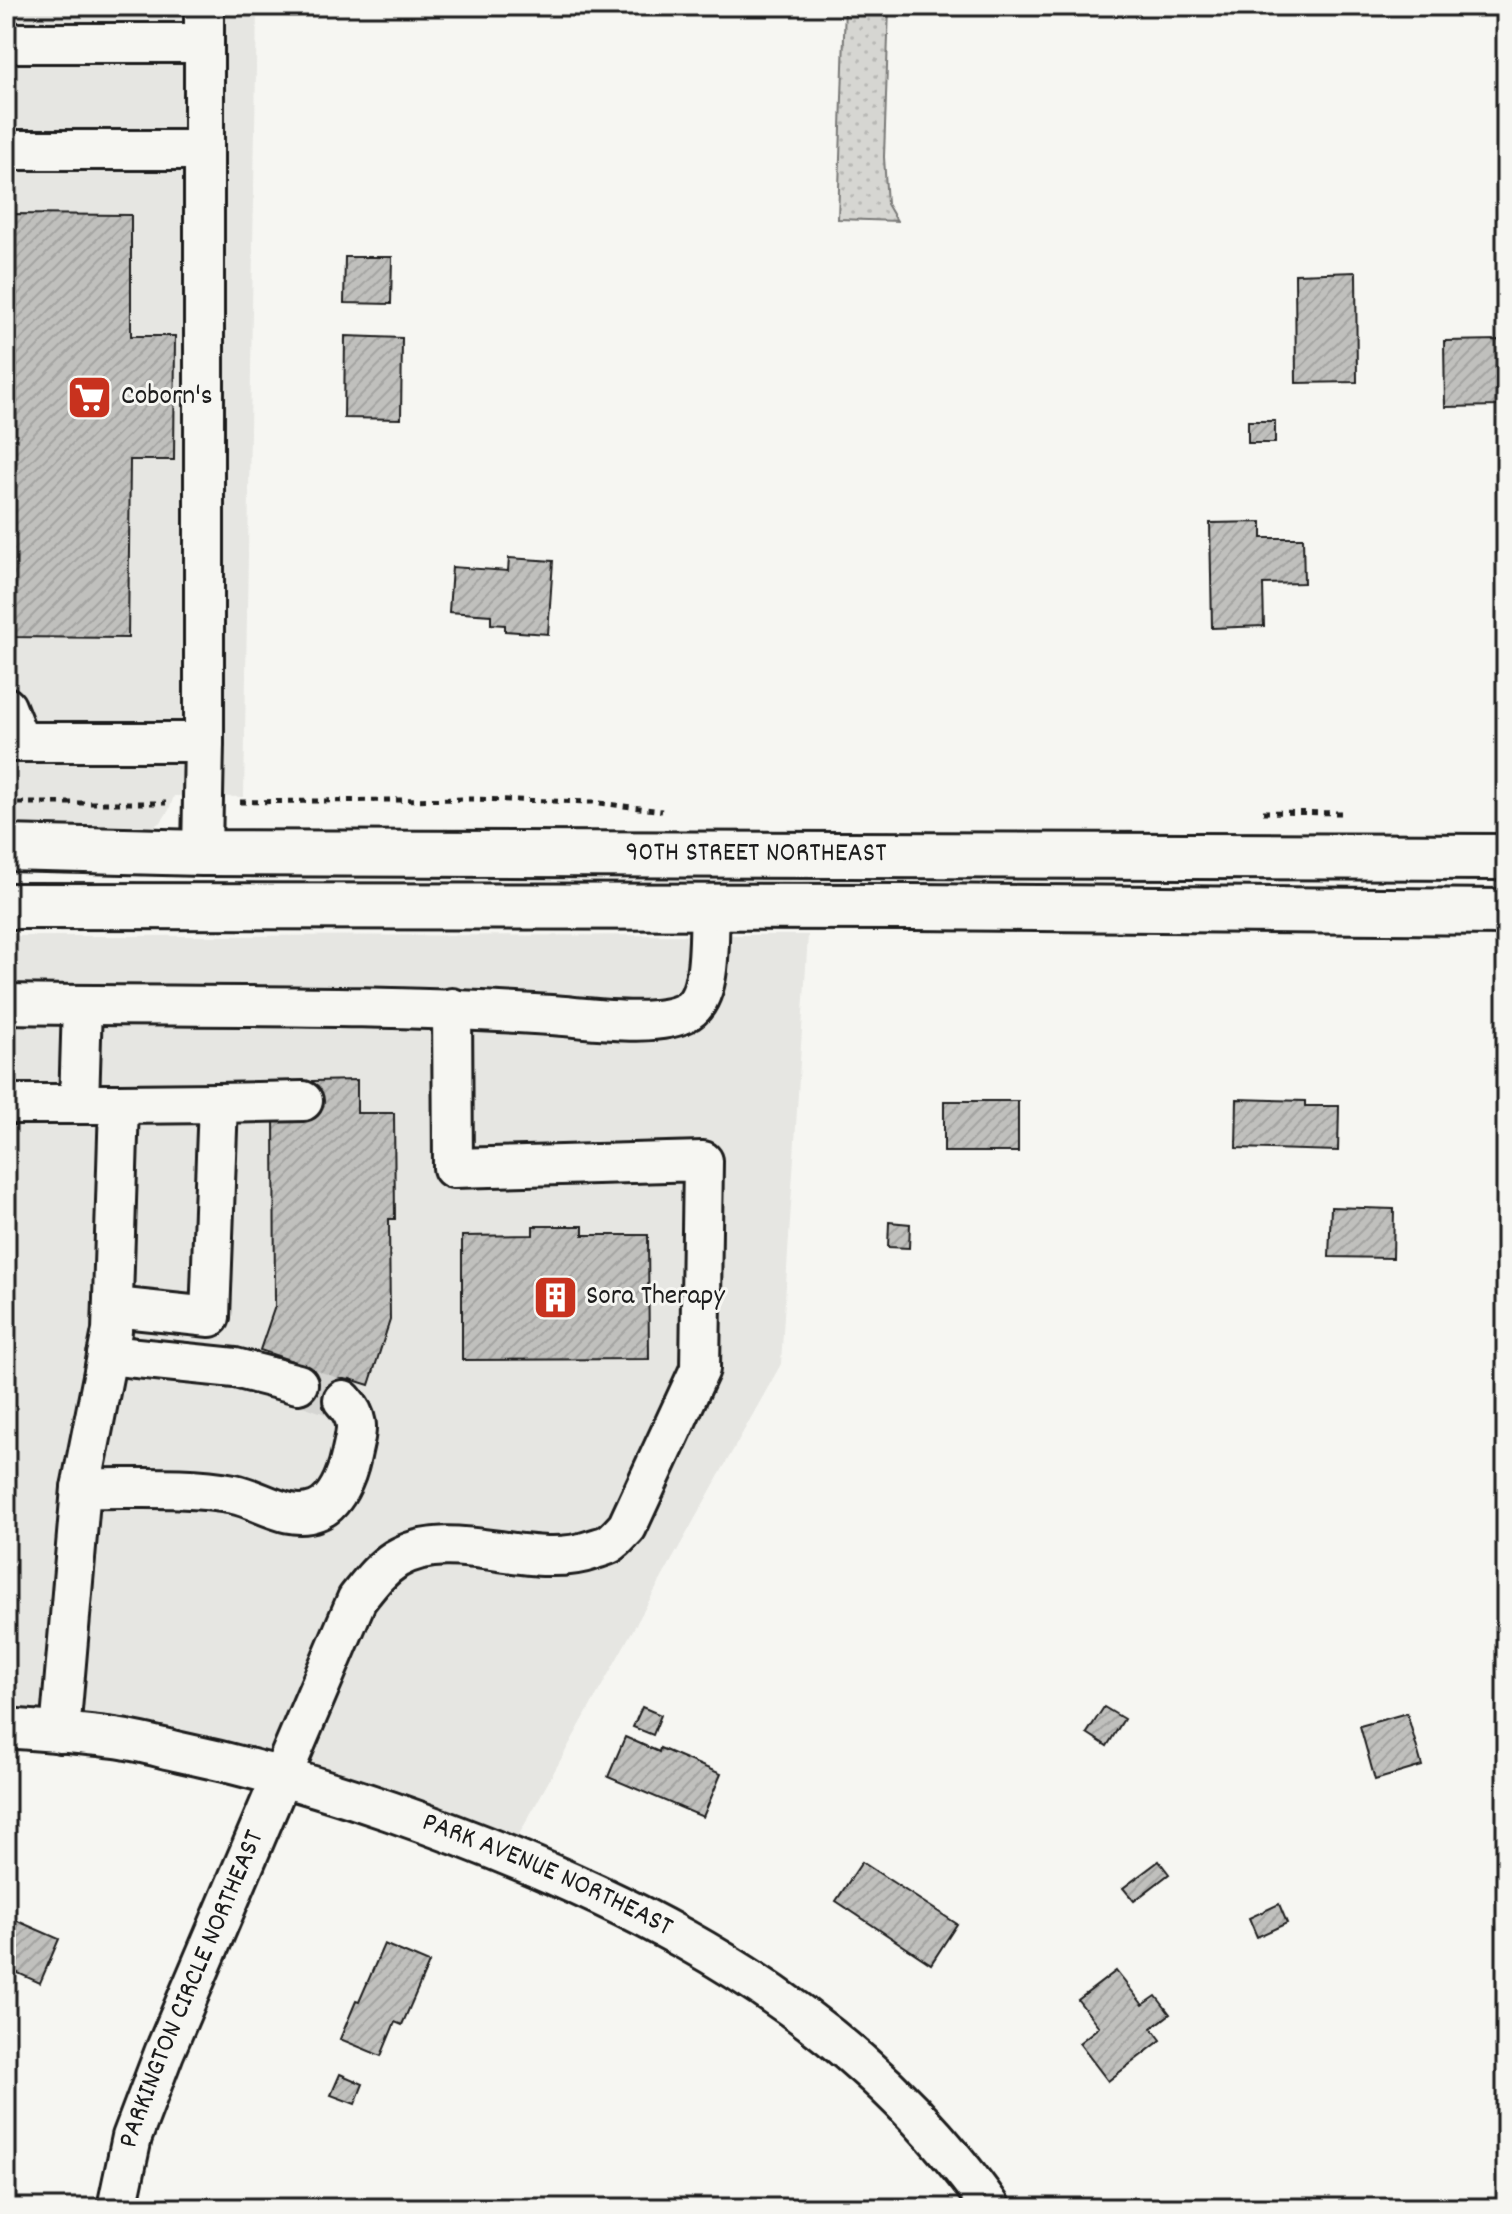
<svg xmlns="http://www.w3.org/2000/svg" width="1512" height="2214" viewBox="0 0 1512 2214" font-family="Dekko,sans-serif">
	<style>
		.built { fill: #e6e6e2 }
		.grass { fill: url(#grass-dots); stroke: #797977; stroke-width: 2 }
		.building { fill: url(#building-hatch); stroke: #1c1c1c; stroke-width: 2 }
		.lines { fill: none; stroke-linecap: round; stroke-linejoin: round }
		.minor-tunnel { stroke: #d5d5d2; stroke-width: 38; stroke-dasharray: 38 19; stroke-linecap: butt }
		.minor-casing { stroke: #1c1c1c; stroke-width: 44 }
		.major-casing { stroke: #1c1c1c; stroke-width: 50 }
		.path { stroke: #1c1c1c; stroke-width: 5; stroke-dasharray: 6 6; stroke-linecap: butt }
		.minor { stroke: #f6f6f2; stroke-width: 38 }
		.major { stroke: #f6f6f2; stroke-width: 44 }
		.labels { text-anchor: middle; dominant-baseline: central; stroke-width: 6; stroke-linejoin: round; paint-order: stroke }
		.poi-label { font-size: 28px; fill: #1c1c1c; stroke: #f6f6f2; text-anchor: start }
		.street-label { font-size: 28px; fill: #1c1c1c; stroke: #f6f6f2 }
	</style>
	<defs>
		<pattern id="grass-dots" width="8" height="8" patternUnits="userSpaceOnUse" patternTransform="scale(2)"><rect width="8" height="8" fill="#d6d6d2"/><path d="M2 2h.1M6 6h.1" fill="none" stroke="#b7b7b4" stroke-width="1.8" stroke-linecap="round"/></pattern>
		<pattern id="building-hatch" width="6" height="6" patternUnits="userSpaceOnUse" patternTransform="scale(2)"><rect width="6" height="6" fill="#c0c0bd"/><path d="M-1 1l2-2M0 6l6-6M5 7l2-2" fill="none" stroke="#a4a4a2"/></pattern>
	</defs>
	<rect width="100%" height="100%" fill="#f6f6f2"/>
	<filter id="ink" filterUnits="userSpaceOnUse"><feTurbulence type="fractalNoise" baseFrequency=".0125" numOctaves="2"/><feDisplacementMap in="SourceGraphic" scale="16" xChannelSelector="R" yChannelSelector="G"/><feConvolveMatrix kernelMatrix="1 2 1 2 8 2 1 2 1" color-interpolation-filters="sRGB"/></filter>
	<g filter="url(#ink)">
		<g class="built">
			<path d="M6 6H257L244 797 174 796 169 810 161 822 134 837 6 835Z"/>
			<path d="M808 935 781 1364 516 1840 6 1714V936Z"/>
		</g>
		<path class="grass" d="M845 6H889L884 157 887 204 897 221 838 219Z"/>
		<g class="building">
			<path d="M6 214 131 215V336H175L174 460H130L128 638 6 637Z"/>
			<path d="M345 257H392L391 304 344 303Z"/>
			<path d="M1356 272 1357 382 1296 383 1295 274Z"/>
			<path d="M345 336 402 338 401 419 344 418Z"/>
			<path d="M1500 340 1501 406 1445 407 1444 341Z"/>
			<rect x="1248" y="421" width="27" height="22"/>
			<path d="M1262 522V538H1303L1304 583 1263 584 1264 626 1212 628 1210 523Z"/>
			<path d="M509 558 553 561 548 634 505 631V625L491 624V615L449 612 452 567 508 571Z"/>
			<path d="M357 1080V1113H394L395 1219H389L390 1320 369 1385 350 1379 338 1415 292 1401 304 1365 260 1350 275 1306 274 1114H313V1081Z"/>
			<path d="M1237 1099 1305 1101V1106H1339L1338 1151 1236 1148Z"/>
			<rect x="944" y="1101" width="74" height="51"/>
			<path d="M1331 1207 1394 1209 1393 1258 1329 1257Z"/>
			<path d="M889 1222 910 1224 909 1248 888 1247Z"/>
			<path d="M533 1226H583V1235H648L649 1359 462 1360V1236L533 1235Z"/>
			<path d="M642 1707 661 1715 653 1735 633 1727Z"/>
			<path d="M1104 1707 1124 1719 1107 1746 1087 1733Z"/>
			<path d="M1407 1713 1422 1766 1375 1780 1360 1726Z"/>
			<path d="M625 1737 659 1752 660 1748 721 1774 703 1817 608 1777Z"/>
			<path d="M1159 1861 1169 1874 1134 1901 1123 1888Z"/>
			<path d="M862 1862 957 1924 931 1964 836 1901Z"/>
			<path d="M1279 1904 1287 1923 1257 1937 1249 1918Z"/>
			<path d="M6 1916 59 1939 40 1983 16 1972 6 1996Z"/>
			<path d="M384 1944 429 1963 402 2025 395 2022 381 2056 340 2039 356 2001 359 2002Z"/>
			<path d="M1116 1971 1143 2005 1156 1996 1170 2014 1152 2028 1161 2040 1108 2081 1079 2043 1099 2027 1078 2000Z"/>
			<path d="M340 2074 363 2084 355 2104 331 2095Z"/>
		</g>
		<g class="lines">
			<path class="minor-tunnel" d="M298 1384 343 1400"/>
			<defs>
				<g id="minor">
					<path d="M204 6V150"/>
					<path d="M6 43H204"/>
					<path d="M6 150H204V742H6"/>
					<path d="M6 707 20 742"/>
					<path d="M202 853 204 742"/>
					<path d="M6 1004C187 1007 369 1003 551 1015 586 1017 658 1029 688 1011 713 995 708 936 710 909"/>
					<path d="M218 1103 303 1101"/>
					<path d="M6 1104H79"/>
					<path d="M114 1307 210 1317 218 1103 119 1104"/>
					<path d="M107 1355 235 1368 298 1384"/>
					<path d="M81 1488 112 1331 119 1104H79L82 1005"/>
					<path id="s1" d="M6 1728C42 1731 79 1733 115 1738 137 1741 158 1747 180 1752 251 1767 321 1787 390 1811 592 1882 791 1973 935 2137 955 2160 974 2182 991 2208"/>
					<path d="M60 1733 81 1488C130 1489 186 1485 234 1494 260 1499 288 1522 316 1511 336 1504 347 1475 351 1456 356 1431 362 1421 343 1400"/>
					<path id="s2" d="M117 2208 132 2137 164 2053 357 1599C369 1584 380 1569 396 1559 453 1525 530 1572 592 1550 597 1548 604 1547 609 1544 616 1540 622 1532 627 1527L700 1369 703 1161 453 1168 452 1008"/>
				</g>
				<g id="major">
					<path id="s3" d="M6 848 202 853 1506 857"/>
					<path d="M6 906 912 907 1506 912"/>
				</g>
			</defs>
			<use href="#minor" class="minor-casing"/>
			<use href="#major" class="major-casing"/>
			<g class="path">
				<path d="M240 802 470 799 593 802 662 811"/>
				<path d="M6 803H166"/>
				<path d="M1263 812 1341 813"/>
			</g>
			<use href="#minor" class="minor"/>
			<use href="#major" class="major"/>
		</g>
	</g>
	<defs>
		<symbol id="supermarket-square" viewBox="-11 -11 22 22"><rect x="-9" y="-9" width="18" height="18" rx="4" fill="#c8321e" stroke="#f6f6f2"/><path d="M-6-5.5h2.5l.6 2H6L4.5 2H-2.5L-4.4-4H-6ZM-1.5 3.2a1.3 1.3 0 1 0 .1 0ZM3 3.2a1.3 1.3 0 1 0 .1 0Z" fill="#fff"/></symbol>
		<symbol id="building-square" viewBox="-11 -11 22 22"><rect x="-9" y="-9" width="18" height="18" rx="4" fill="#c8321e" stroke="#f6f6f2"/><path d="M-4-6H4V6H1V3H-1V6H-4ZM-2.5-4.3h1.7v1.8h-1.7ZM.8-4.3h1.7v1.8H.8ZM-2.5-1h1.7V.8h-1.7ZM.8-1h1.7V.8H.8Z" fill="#fff"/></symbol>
	</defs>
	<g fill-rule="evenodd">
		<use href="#supermarket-square" x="64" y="372" width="51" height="51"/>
		<use href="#building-square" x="530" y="1272" width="51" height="51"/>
	</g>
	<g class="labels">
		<g class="poi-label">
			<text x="121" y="398">Coborn's</text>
			<text x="586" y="1298">Sora Therapy</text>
		</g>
		<g class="street-label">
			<text stroke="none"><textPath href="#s3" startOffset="750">90TH STREET NORTHEAST</textPath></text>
			<text stroke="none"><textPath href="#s1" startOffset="564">PARK AVENUE NORTHEAST</textPath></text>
			<text stroke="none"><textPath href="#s2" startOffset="232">PARKINGTON CIRCLE NORTHEAST</textPath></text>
		</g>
	</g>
	<rect width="1512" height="2214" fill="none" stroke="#f6f6f2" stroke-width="32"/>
	<rect x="16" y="16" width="1480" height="2182" fill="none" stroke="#1c1c1c" stroke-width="3" filter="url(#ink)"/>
</svg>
